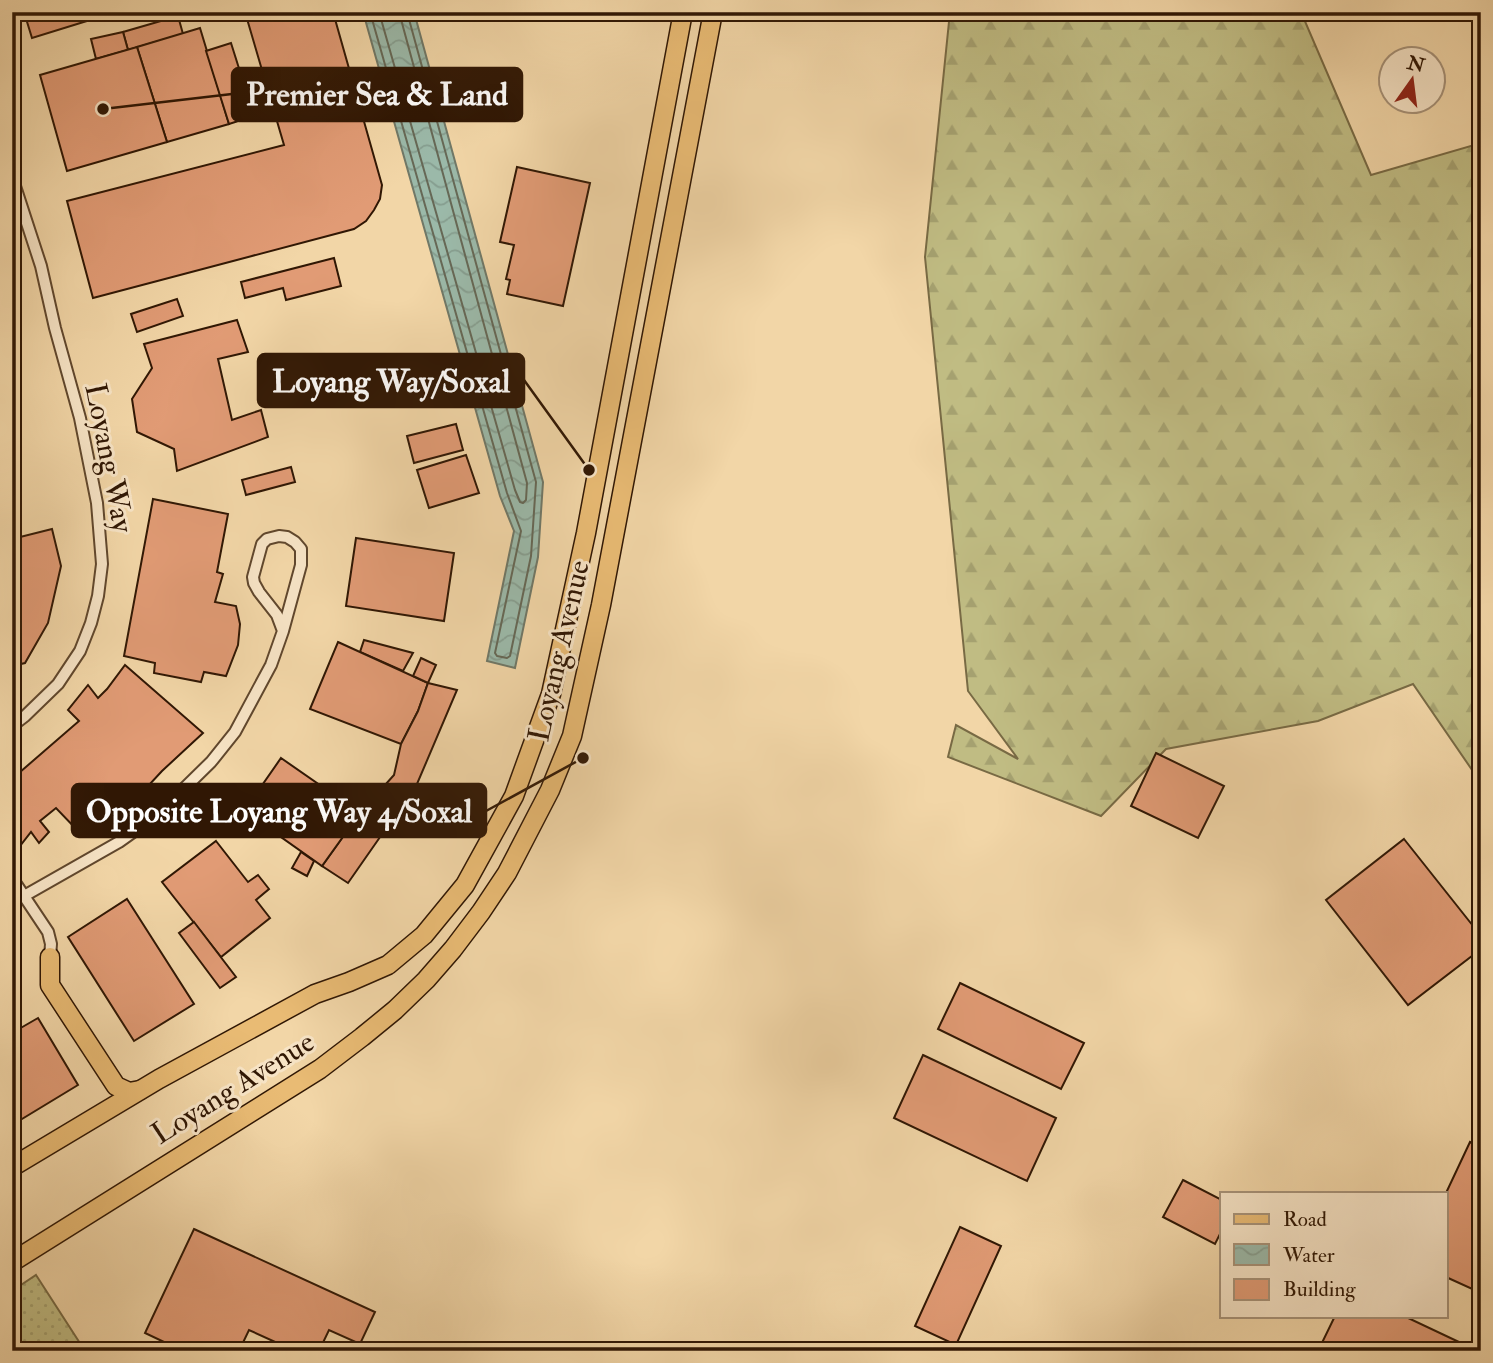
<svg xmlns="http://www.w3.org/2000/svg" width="1493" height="1363" viewBox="0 0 1493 1363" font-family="'IM FELL Double Pica',serif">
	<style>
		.grass { fill: url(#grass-dots); stroke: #786a44; stroke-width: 2 }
		.forest { fill: url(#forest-firs); stroke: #786a44; stroke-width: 2 }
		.water { fill: url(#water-waves); stroke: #707867; stroke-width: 2 }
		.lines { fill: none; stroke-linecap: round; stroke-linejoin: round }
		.shore { stroke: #666856; stroke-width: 2 }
		.building { fill: #e19b75; stroke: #301704; stroke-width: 2 }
		.street-casing { stroke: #60472d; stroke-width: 14 }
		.primary-casing { stroke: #301704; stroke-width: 21 }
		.street { stroke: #f7e4c6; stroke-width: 10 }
		.primary { stroke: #e9bb74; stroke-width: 18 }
		.labels { text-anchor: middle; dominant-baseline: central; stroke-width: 6; stroke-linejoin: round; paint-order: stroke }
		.street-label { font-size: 30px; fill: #301704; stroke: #f7e4c6 }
		.leader { fill: none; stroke: #301704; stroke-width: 2.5 }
		.callout-dot { fill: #301704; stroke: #f7e4c6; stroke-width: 2.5 }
		.callout { fill: #301704; stroke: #301704; stroke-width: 2.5 }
		.callout-label { font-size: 32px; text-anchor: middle; font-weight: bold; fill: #fff }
	</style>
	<defs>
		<pattern id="grass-dots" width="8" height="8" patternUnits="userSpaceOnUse" patternTransform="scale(1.75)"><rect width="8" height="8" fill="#c0bc83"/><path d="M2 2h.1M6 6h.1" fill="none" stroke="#a5a170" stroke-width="1.8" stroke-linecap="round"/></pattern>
		<pattern id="forest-firs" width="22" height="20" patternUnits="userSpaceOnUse" patternTransform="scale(1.75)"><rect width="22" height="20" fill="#c0bc83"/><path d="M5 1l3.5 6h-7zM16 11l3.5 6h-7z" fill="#a5a170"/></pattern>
		<pattern id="water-waves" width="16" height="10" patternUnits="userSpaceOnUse" patternTransform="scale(1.75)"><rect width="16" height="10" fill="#9bb9a9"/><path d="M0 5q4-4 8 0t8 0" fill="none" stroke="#869e90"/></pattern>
	</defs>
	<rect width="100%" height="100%" fill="#f2d6a7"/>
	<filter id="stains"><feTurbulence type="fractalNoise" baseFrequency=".00286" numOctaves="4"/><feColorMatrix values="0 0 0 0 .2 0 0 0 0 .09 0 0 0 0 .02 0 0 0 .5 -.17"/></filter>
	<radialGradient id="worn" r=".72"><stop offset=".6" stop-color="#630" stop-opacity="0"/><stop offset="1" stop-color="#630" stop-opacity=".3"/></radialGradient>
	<path class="grass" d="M36 1275 85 1351H12V1291Z"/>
	<path class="forest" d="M950 12H1301L1371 175 1481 143V783L1413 684 1318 721 1166 749 1101 816 948 757 956 725 1018 759 968 691 925 257Z"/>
	<path class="water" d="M363 12H414L543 482 538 557 515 668 487 661 514 531 500 496Z"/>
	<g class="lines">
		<g class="shore">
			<path d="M370 12 507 493 521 531 495 653 497 656 507 658 510 656 531 556 536 482 407 12"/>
			<path d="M379 12 515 490 520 502 523 503 526 500 527 483 399 12"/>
		</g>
	</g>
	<g class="building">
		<path d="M24 12H116L32 38Z"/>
		<path d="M245 12H333L382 185 380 199 374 210 366 221 354 229 93 298 67 201 284 145Z"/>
		<path d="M178 16 183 34 128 50 123 32Z"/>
		<path d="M200 28 229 124 167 142 137 47Z"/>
		<path d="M123 32 128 50 96 59 91 39Z"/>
		<path d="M231 43 254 116 229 124 206 51Z"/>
		<path d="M137 47 167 142 67 171 40 75Z"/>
		<path d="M517 167 590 183 563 306 507 294 510 280 506 279 514 245 500 242Z"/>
		<path d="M334 258 341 286 286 300 283 288 245 298 241 282Z"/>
		<path d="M177 299 183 316 137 332 131 314Z"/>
		<path d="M237 320 248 352 218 359 232 420 261 410 268 437 177 471 174 449 137 432 132 399 152 368 144 344Z"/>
		<path d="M456 424 463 450 414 463 407 436Z"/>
		<path d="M466 455 479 493 429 508 417 470Z"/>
		<path d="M291 467 295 482 246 495 242 480Z"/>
		<path d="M153 499 228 514 217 572 223 574 215 602 236 606 240 624 238 645 226 676 204 672 201 682 154 673 155 663 124 656Z"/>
		<path d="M52 529 61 566 48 623 25 663 12 666V539Z"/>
		<path d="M356 538 454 553 444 621 346 606Z"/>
		<path d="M364 640 413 653 403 671 360 652Z"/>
		<path d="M338 642 428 683 418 711 401 744 310 709Z"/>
		<path d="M421 658 436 665 428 683 413 676Z"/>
		<path d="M125 665 203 733 162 771 137 798 128 791 81 834 56 808 40 821 49 832 39 843 31 832 20 846 12 833V779L79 721 68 710 88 685 98 698 107 689Z"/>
		<path d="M428 683 457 690 417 784 348 883 322 866 360 813 394 775 401 744 418 711Z"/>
		<path d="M1156 753 1224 786 1198 838 1131 806Z"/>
		<path d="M281 758 360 813 322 866 244 811Z"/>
		<path d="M1404 839 1481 936V949L1408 1005 1326 900Z"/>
		<path d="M216 841 248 882 258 875 269 889 256 900 270 918 221 957 162 882Z"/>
		<path d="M301 852 314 861 307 876 292 868Z"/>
		<path d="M127 899 194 1004 134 1041 68 937Z"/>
		<path d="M194 922 236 977 220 988 179 933Z"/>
		<path d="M960 983 1084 1043 1061 1089 938 1029Z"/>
		<path d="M38 1018 78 1085 12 1125V1033Z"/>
		<path d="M923 1055 1056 1118 1027 1181 894 1118Z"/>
		<path d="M1470 1142 1481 1148V1293L1446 1277V1193Z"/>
		<path d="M1183 1180 1222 1200V1230L1215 1244 1163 1217Z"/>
		<path d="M960 1227 1001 1246 956 1345 915 1326Z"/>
		<path d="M194 1229 375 1312 360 1344 329 1330 319 1351H295L249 1330 239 1351H183L145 1333Z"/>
		<path d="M1335 1316H1404L1478 1351H1318Z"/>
	</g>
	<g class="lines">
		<defs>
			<g id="street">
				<path d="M12 177 41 266 55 328 80 418 97 503 102 564 98 596 91 623 80 651 58 684 25 716 12 726"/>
				<path d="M12 878 48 932 51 944 50 957"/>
				<path d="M24 896 119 842 157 815 211 762 235 732 271 665 283 631 301 565V549L295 542 287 537 279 536 267 539 262 544 253 577 254 583 259 592 277 615 283 631"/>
			</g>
			<g id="primary">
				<path d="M50 957V985L116 1086 129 1092 140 1090"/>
				<path d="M12 1167 159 1079 315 994 349 982 388 965 424 935 465 885 514 796 551 694 586 533 683 12"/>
				<path d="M12 1262 320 1069 362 1037 395 1010 426 980 453 949 481 912 507 873 550 790 572 736 601 605 713 12"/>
			</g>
		</defs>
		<use href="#street" class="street-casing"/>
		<use href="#primary" class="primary-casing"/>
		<use href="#street" class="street"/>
		<use href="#primary" class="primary"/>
	</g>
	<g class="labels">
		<g class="street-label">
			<text transform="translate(109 458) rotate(79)">Loyang Way</text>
			<text transform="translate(559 651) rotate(-77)">Loyang Avenue</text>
			<text transform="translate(233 1088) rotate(-32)">Loyang Avenue</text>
		</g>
	</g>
	<path class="leader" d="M103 109L232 94M589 470L524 380M583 758L486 811"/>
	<g class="callout-dot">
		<circle cx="103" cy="109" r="7"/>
		<circle cx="589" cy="470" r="7"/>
		<circle cx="583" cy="758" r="7"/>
	</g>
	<g class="callout">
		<rect x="232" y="68" width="290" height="53" rx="7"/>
		<rect x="258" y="354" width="266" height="53" rx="7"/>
		<rect x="72" y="784" width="414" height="53" rx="7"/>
	</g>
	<g class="callout-label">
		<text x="377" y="105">Premier Sea &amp; Land</text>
		<text x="391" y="392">Loyang Way/Soxal</text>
		<text x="279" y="822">Opposite Loyang Way 4/Soxal</text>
	</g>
	<rect width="1493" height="1363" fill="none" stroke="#f2d6a7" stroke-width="42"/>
	<rect x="14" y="14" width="1465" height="1335" fill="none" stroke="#301704" stroke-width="3.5"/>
	<rect x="21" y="21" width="1451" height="1321" fill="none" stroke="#301704" stroke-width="2"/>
	<rect x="1220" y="1192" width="228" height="126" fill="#f7e4c6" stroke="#a79278" stroke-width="2"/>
	<rect x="1234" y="1214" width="35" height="10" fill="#e9bb74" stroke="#a79278" stroke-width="2"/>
	<text x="1283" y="1226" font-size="21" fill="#301704">Road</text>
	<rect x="1234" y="1244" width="35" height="21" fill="url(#water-waves)" stroke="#a79278" stroke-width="2"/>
	<text x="1283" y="1262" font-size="21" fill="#301704">Water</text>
	<rect x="1234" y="1279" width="35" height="21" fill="#e19b75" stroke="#a79278" stroke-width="2"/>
	<text x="1283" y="1296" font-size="21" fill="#301704">Building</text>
	<g transform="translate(1412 80) rotate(14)"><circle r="33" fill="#f7e4c6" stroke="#a79278" stroke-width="2"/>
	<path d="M0-5L12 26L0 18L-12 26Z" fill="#8f2418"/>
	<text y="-10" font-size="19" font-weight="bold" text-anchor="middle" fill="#301704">N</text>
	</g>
	<rect width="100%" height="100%" filter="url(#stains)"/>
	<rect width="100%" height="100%" fill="url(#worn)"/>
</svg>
